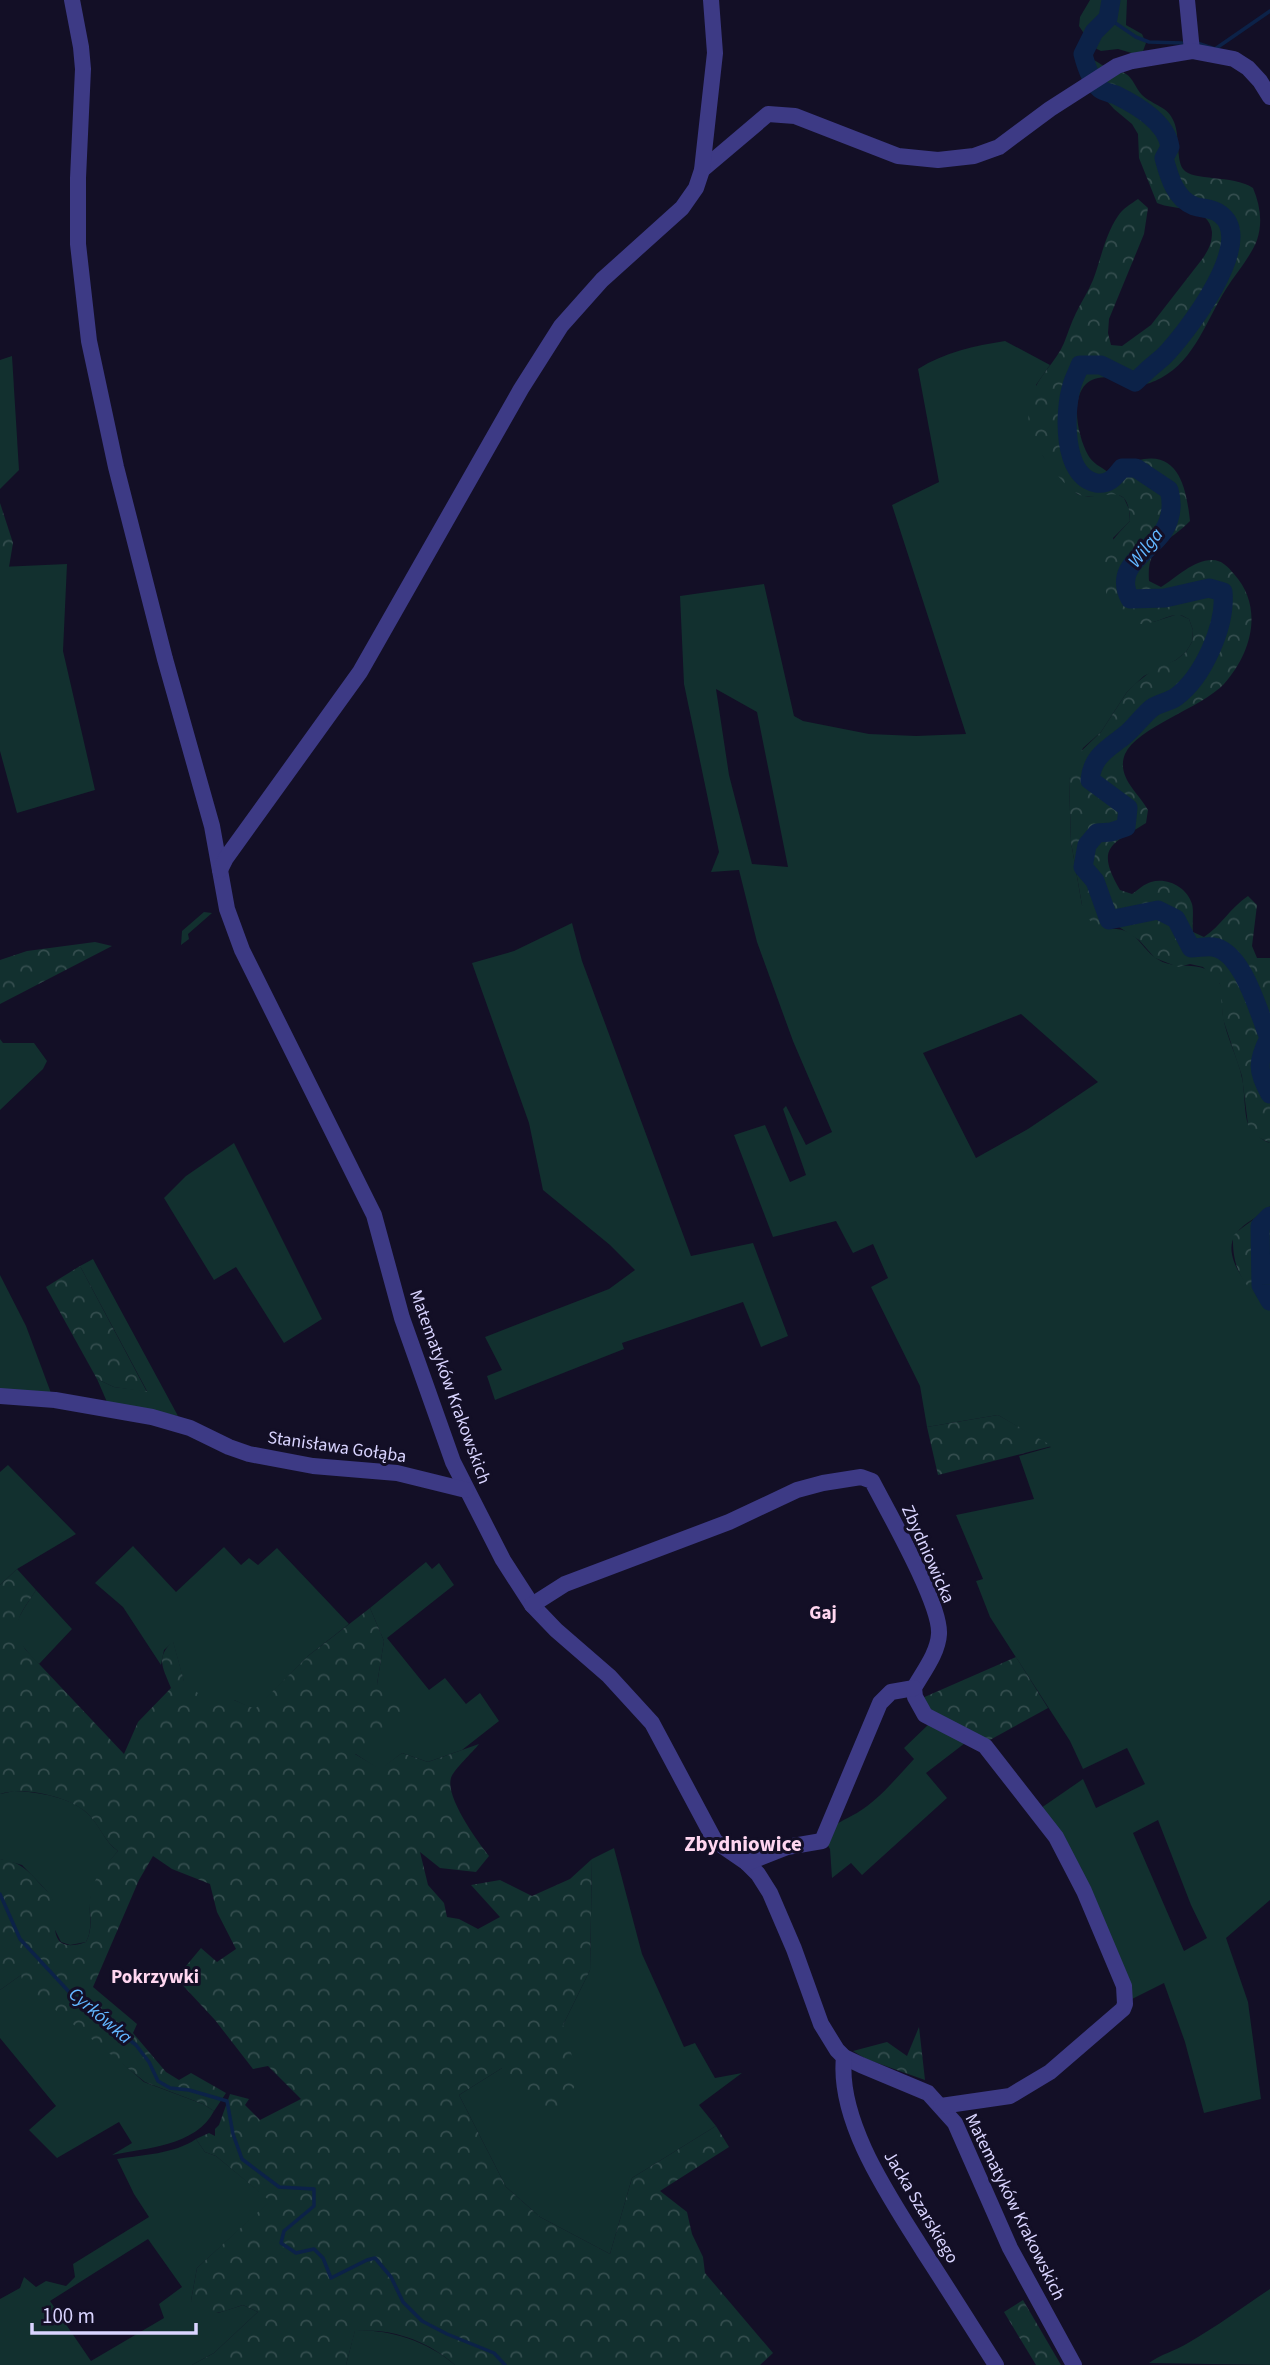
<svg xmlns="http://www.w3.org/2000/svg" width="1270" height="2365" viewBox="0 0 1270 2365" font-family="'Source Sans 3',sans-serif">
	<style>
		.green { fill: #12302f; fill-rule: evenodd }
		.forest { fill: url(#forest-crowns) }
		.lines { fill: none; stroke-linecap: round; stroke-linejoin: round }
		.stream { stroke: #0c2248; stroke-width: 3.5 }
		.river { stroke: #0c2248; stroke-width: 19 }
		.minor { stroke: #3d3a85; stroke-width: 16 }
		.labels { text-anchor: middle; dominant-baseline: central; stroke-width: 6; stroke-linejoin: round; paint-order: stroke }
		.street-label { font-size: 18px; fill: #d9d4ff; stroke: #130f26 }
		.water-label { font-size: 19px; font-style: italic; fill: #62b6ff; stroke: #130f26 }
		.neighbourhood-label { font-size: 19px; font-weight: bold; fill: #ffd6f0; stroke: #130f26 }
		.quarter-label { font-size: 21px; font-weight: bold; fill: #ffd6f0; stroke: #130f26 }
	</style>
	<defs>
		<pattern id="forest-crowns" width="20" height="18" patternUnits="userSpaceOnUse" patternTransform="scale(1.75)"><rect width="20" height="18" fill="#12302f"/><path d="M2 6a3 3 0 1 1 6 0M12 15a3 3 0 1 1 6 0" fill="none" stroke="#344d4e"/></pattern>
	</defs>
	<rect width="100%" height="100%" fill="#130f26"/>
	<g class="green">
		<path d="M1090 0H1127L1126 25 1142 34 1146 43 1143 51 1135 54 1118 49 1101 51 1093 47 1079 26 1080 17Z"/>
		<path d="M1005 341 1050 365 1036 385 1043 456 1077 494 1089 497 1114 492 1124 498 1129 509 1130 521 1113 538 1153 622 1178 614 1189 619 1193 630 1192 642 1186 652 1176 660 1144 676 1127 692 1101 732 1083 748 1069 780 1071 842 1082 905 1106 929C1138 926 1138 947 1159 960 1178 972 1208 956 1220 984 1224 993 1222 1007 1223 1016 1226 1037 1238 1057 1242 1078 1245 1090 1244 1117 1249 1126 1253 1133 1263 1141 1270 1143V1206C1260 1217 1244 1222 1236 1234 1219 1257 1254 1295 1270 1309V1900L1226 1938 1248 2002 1261 2099 1204 2113 1185 2042 1164 1983 1130 2000 1081 1868 1041 1808 1083 1779 1096 1808 1145 1784 1127 1748 1083 1769 1070 1741 990 1617 976 1581 983 1579 956 1515 1034 1499 1019 1456 1051 1447 998 1415 927 1427 920 1386 871 1287 888 1278 873 1244 853 1253 836 1221 773 1237 734 1135 765 1125 790 1182 806 1175 783 1109 786 1106 806 1145 832 1132 793 1041 757 942 739 870 711 872 719 852 684 684 680 596 764 584 794 716 803 721 869 734 916 736 966 734 892 505 939 482 918 369C945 352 974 346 1005 341ZM716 689 757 712 788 867 752 864 729 775ZM1021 1014 1098 1082 1028 1129 976 1158 923 1053ZM1158 1820 1191 1905 1207 1938 1184 1951 1133 1833Z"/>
		<path d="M12 356 19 470 0 489V360Z"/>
		<path d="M67 564 63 651 95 790 17 813 0 751V567Z"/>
		<path d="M204 912 212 913 188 934 189 939 181 945 182 931Z"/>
		<path d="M572 923 582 961 691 1256 753 1243 788 1336 761 1347 743 1302 622 1343 624 1349 495 1400 487 1376 502 1370 485 1337 609 1289 635 1270 610 1245 543 1190 529 1123 472 963 514 951Z"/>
		<path d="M0 1039 3 1043H34L47 1061 43 1069 0 1110Z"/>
		<path d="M234 1143 322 1319 284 1343 236 1267 214 1280 164 1198 186 1176Z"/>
		<path d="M93 1259 178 1416 107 1402 97 1379 114 1387 147 1391 80 1266Z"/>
		<path d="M0 1275 26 1326 51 1393 0 1389Z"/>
		<path d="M8 1465 76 1534 17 1569 0 1585V1472Z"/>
		<path d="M133 1546 176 1592 224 1547 241 1565 249 1558 258 1565 277 1548 349 1624 308 1656 255 1710 234 1700 206 1701 184 1682 173 1642 164 1650 161 1665 123 1607 95 1583Z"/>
		<path d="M426 1562 432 1569 439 1563 454 1585 387 1638 429 1690 445 1678 466 1704 480 1693 499 1721 462 1750 428 1762 402 1753 380 1770 354 1753 403 1710 377 1684 384 1641 370 1608Z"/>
		<path d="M36 1590 72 1629 39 1664C6 1631 13 1625 36 1590Z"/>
		<path d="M929 1724 969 1740 926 1773 947 1798 862 1875 851 1863 832 1878 830 1849 824 1839C835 1820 846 1821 863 1809 882 1796 898 1776 914 1759L904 1748Z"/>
		<path d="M14 1791C39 1792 74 1797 91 1817 101 1828 105 1842 118 1851 106 1865 91 1884 90 1904 89 1918 93 1929 86 1942L70 1945 61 1942 53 1926 52 1899 47 1891 22 1865 0 1859V1794Z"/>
		<path d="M614 1848 642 1954 684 2047 695 2043 715 2078 742 2073 699 2105 716 2126 632 2178 610 2254 540 2217 506 2187 459 2095 502 2068 563 2025 590 1970 592 1859Z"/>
		<path d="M21 1975 144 2082 203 2104 214 2111C196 2146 146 2148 112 2155L132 2143 119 2122 57 2158 29 2130 56 2106 0 2038V1990Z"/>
		<path d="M196 2139 205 2152 216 2156 271 2201 197 2268 191 2301 218 2313 243 2305 258 2312 214 2353 192 2365H0V2299L20 2288 24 2277 36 2287 46 2281 66 2286 75 2277 73 2264 149 2217 134 2194 117 2159C142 2155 174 2154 196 2139ZM148 2239 182 2287 159 2304 164 2318 91 2361 50 2301Z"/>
		<path d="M1270 2289V2365L1149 2363C1161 2354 1175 2351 1188 2343 1216 2327 1243 2307 1270 2289Z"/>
		<path d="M355 2330C392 2330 427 2341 455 2365H346Z"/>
	</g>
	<g class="forest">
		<path d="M1087 58C1095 59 1099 64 1106 67 1112 70 1121 70 1126 74 1133 78 1136 89 1142 95 1154 106 1168 106 1174 122 1180 136 1176 159 1183 169 1193 182 1232 174 1253 188 1260 205 1263 222 1257 240 1250 258 1236 273 1226 289 1207 319 1195 360 1161 378 1153 382 1144 386 1136 385 1130 384 1126 380 1121 379 1111 376 1093 376 1086 384 1070 400 1078 437 1088 455 1092 463 1101 467 1108 472 1121 469 1132 461 1144 459 1181 453 1187 494 1190 521 1168 544 1146 544 1149 581L1161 587C1176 578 1193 560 1212 560 1222 560 1228 567 1234 574 1264 607 1252 653 1224 684 1201 708 1136 728 1125 754 1116 777 1138 792 1148 810L1146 823C1113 844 1094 846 1120 890L1132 894C1138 890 1144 884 1151 882 1167 877 1187 887 1192 904 1194 912 1192 923 1193 932L1204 937C1221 926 1230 908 1248 896L1257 905 1252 946 1257 958H1270V1143L1254 1135 1248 1125 1242 1076 1223 1019 1220 984 1203 967 1190 964 1178 967 1155 958 1139 940 1119 927 1106 929 1094 925 1086 916 1082 905 1071 842 1069 780 1075 757 1101 732 1127 692 1135 684 1154 669 1176 660 1186 652 1192 642 1193 630 1189 619C1186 618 1183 615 1179 615 1172 614 1161 620 1153 622 1119 630 1107 614 1105 582 1103 550 1108 544 1130 521 1129 473 1098 507 1076 493 1061 483 1037 451 1031 434 1027 422 1028 409 1031 397 1038 376 1056 362 1064 343 1068 333 1071 323 1076 313 1081 302 1088 292 1093 280 1101 259 1105 235 1118 216 1123 208 1131 204 1138 199L1148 208 1144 234 1109 319 1108 333 1111 345 1122 346 1151 325 1203 258C1209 249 1212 243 1212 232 1209 205 1175 211 1157 203L1139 158 1138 134 1132 124 1114 109 1098 91Z"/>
		<path d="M0 503 13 543 9 567H0Z"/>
		<path d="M95 942 112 946 0 1004V960L27 951Z"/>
		<path d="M1270 1206V1309C1245 1286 1232 1272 1233 1236 1244 1224 1259 1218 1270 1206Z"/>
		<path d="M80 1266 147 1392 114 1387 97 1379 46 1287Z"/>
		<path d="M998 1415 1052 1446 938 1475 927 1427Z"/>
		<path d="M17 1569 36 1590C21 1614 10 1621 25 1649L124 1754 138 1722 171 1688C163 1668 155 1658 173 1641L184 1681 206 1700H234L255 1709 308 1656 370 1608 384 1641 377 1684 399 1693 404 1710 355 1754 380 1769 402 1753 428 1762 479 1744C473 1752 454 1769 451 1778 445 1797 478 1842 489 1856L476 1872 440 1868 420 1852 428 1885 444 1903 447 1917 459 1919 478 1929 500 1917 471 1885 500 1880 532 1896 570 1879 592 1859 590 1970 563 2025 579 2080 555 2116 502 2068 459 2095 506 2187 540 2217 610 2254 632 2178 716 2126 729 2147 660 2191 687 2212 692 2234 703 2257 705 2273 773 2353 760 2365H455C428 2341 392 2328 355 2331L346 2365H192L214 2353 258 2312 243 2305C223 2311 205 2322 191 2301L197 2268 270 2201 216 2156 205 2152 196 2139 209 2133 215 2136V2129L219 2125 230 2094 249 2099 245 2105 260 2120 301 2099 268 2066 253 2069 215 2020 176 1978 201 1948 217 1962 236 1949 217 1912 210 1884 172 1869 153 1856 139 1880 93 1987 137 2024 133 2033 166 2072 179 2080 191 2073 226 2093 214 2111 203 2104 145 2082 23 1984 21 1975 0 1990V1859C20 1862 28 1870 41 1885 44 1888 50 1893 52 1898 59 1916 43 1957 86 1942 95 1926 87 1910 91 1893 94 1876 107 1864 118 1851 105 1842 100 1827 90 1816 73 1797 24 1786 0 1794V1585Z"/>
		<path d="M1016 1657 1048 1708 988 1741 932 1716 920 1699Z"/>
		<path d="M919 2027 925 2080 866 2059 853 2051 887 2042 907 2056Z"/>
		<path d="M1023 2300 1061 2365H1036L1004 2312Z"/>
	</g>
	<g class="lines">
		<g class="stream">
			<path d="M1108 18 1136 37 1149 42 1182 43"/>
			<path d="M1197 43 1215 49 1270 11"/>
			<path d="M0 1894 20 1939 72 1995 136 2045 149 2062 158 2081 170 2088 189 2090 227 2101 233 2134 242 2159 279 2187 314 2189V2206L284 2231 281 2243 296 2253 314 2249 323 2258 331 2278 367 2260 375 2258 391 2277 403 2302 422 2321 447 2334 494 2353 505 2365"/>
		</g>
		<g class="river">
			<path d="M1111 0 1108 18 1094 32 1083 54C1086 66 1091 81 1100 89 1104 92 1111 93 1116 95 1138 106 1166 122 1170 147L1164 158C1169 176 1175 199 1194 206 1203 209 1212 208 1220 214 1258 241 1185 335 1163 357 1153 365 1144 373 1135 382L1101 365H1080C1078 371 1074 378 1072 385 1064 411 1062 476 1096 483 1109 485 1115 477 1122 468H1136L1169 490C1173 504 1171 519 1163 532 1148 554 1113 566 1130 599L1165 598 1209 588 1223 592C1226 626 1203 677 1176 697 1169 702 1159 703 1152 708 1142 716 1135 727 1125 735 1108 749 1092 756 1090 780L1128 808 1126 827 1111 832 1097 833 1087 845 1083 867 1095 881 1109 920 1158 910 1176 919 1191 948C1198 948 1206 946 1213 947 1243 951 1259 1014 1269 1038 1257 1062 1257 1071 1270 1094"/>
			<path d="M1270 1216 1260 1226 1261 1285 1270 1301"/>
		</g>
		<g class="minor">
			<path d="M72 0 81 47 83 69 78 178V244L89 341 116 467 165 659 212 826 227 909 242 950 374 1215 402 1318 453 1462 503 1560 532 1605 556 1630 609 1676 652 1723 715 1841 747 1863 758 1874 770 1893 794 1949 821 2024 837 2050 844 2057 861 2065 928 2093 955 2123 1010 2248 1074 2365"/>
			<path d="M1187 0 1192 51"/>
			<path d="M702 170 768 114 795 116 898 156 938 160 974 156 999 147 1050 109 1117 66 1132 61 1192 51 1234 59 1248 68 1260 81 1270 97"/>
			<path d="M220 870 226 858 360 672 521 389 561 326 602 280 682 208 696 188 702 170 715 53 711 0"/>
			<path d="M0 1396 55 1400 152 1417 190 1428 229 1447 249 1454 313 1466 397 1473 466 1490"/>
			<path d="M532 1605 565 1584 729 1522 797 1490 823 1483 861 1477 872 1481C888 1512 941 1604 939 1634 938 1653 923 1672 914 1688L915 1697 925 1715 985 1746 1056 1837 1084 1891 1124 1986 1125 2004 1123 2009 1050 2072 1010 2096 941 2106"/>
			<path d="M747 1863 787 1847 822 1841 880 1703 891 1692 914 1688"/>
			<path d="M844 2057C837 2122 891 2199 924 2252 948 2289 972 2327 996 2365"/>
		</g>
	</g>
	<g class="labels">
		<g class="street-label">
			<text transform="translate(450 1387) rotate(70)">Matematyków Krakowskich</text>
			<text transform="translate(337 1447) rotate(8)">Stanisława Gołąba</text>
			<text transform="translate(928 1554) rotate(66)">Zbydniowicka</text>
			<text transform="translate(921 2207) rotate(59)">Jacka Szarskiego</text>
			<text transform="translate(1015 2207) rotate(64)">Matematyków Krakowskich</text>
		</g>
		<g class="water-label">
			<text transform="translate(1146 548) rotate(-52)">Wilga</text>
			<text transform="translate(100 2016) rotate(40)">Cyrkówka</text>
		</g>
		<g class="neighbourhood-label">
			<text x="823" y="1613">Gaj</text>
			<text x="155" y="1977">Pokrzywki</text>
		</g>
		<g class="quarter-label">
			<text x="743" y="1844">Zbydniowice</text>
		</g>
	</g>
	<path d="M32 2323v10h164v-10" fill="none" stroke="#d9d4ff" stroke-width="3.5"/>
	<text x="42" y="2323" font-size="21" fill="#d9d4ff" stroke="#130f26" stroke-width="5" paint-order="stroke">100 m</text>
</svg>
